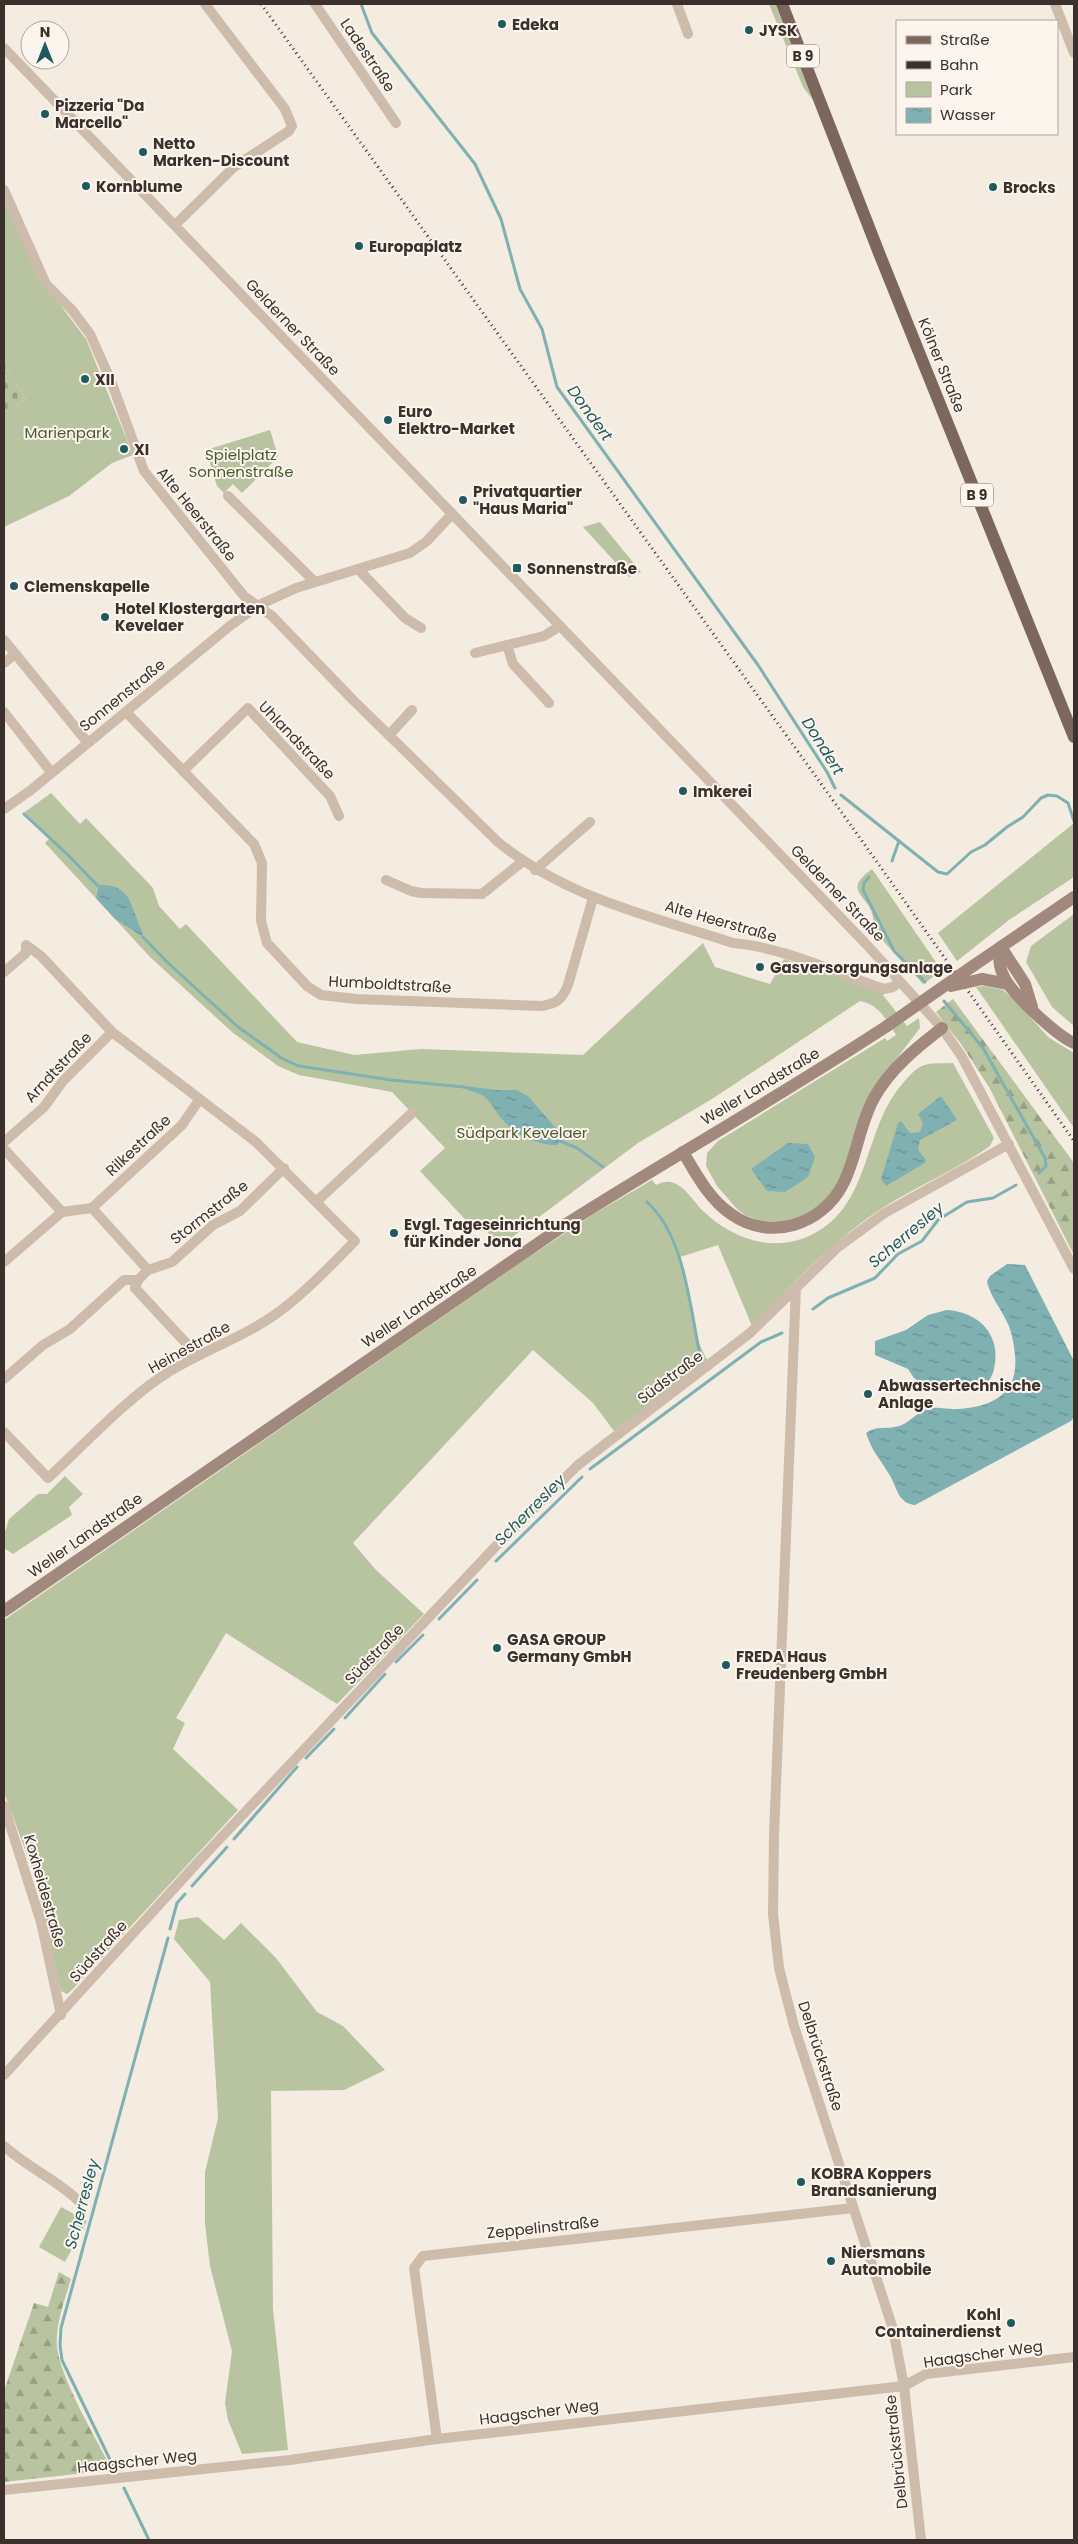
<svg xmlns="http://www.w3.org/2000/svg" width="1078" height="2544" viewBox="0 0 1078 2544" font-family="Poppins,sans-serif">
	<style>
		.green { fill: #b8c4a0 }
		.forest { fill: url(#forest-firs) }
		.cemetery { fill: url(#cemetery-stones) }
		.water { fill: url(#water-ripples) }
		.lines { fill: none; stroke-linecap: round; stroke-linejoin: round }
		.stream { stroke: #7fb0b2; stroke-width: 3 }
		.street { stroke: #cdbbac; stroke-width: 10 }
		.secondary { stroke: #a18a7d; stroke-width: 12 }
		.primary { stroke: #7d675c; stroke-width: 12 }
		.rail { stroke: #3b302b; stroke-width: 3; stroke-dasharray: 1 4; stroke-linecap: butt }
		.secondary-bridge { stroke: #a18a7d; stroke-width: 12 }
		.poi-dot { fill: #1f5a5e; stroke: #fbf5ee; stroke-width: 2 }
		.labels { text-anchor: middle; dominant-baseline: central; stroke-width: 4; stroke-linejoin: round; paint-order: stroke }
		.shield { fill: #fbf5ee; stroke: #756b66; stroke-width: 1 }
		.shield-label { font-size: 14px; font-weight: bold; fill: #3b302b }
		.poi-label { font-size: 15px; font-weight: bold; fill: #3b302b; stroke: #fbf5ee; text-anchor: start }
		.street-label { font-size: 15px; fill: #3b302b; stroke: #fbf5ee }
		.park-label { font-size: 15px; fill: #4a5a2e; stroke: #fbf5ee }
		.water-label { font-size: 16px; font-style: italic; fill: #1f5a5e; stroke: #fbf5ee }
	</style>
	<defs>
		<pattern id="forest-firs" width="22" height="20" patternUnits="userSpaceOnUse" patternTransform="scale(1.25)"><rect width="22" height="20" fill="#b8c4a0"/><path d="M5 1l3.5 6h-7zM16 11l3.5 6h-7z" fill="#97a083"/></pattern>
		<pattern id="cemetery-stones" width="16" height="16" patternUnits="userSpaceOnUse" patternTransform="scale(1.25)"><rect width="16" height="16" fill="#b8c4a0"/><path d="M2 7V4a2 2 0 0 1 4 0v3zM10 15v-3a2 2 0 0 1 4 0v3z" fill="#97a083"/></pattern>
		<pattern id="water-ripples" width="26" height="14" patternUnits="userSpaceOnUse" patternTransform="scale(1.25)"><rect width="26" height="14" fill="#7fb0b2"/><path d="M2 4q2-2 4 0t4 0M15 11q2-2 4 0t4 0" fill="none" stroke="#699091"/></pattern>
	</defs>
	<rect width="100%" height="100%" fill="#f4ebe1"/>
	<g class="green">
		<path d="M769 4H775L813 100 803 87Z"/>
		<path d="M4 202 45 285 86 339 133 455 112 463 69 496 4 527V413L26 399 4 364Z"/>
		<path d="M270 430 278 456 274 461 242 493 233 484 224 493 217 486 206 450Z"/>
		<path d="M600 522 641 572 629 577 583 527Z"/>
		<path d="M51 793 80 824 86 818 153 888 159 906 180 929 186 924 297 1042 354 1055 421 1049 583 1055 703 943 715 967 770 984 784 959 886 992 883 995 907 1026 919 1018 920 1028 888 1070 839 1182 823 1203 801 1217 780 1222 760 1221 745 1215 737 1209 717 1186 706 1166 707 1153 718 1141 885 1038 887 1041 896 1035C887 1020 878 1004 860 1001L712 1099 638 1143 503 1244 487 1232 475 1230 420 1171 445 1148 392 1092 299 1075 278 1066 232 1032 150 957 45 843 49 839 22 814Z"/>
		<path d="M1074 823V877L1009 920 957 961 938 933Z"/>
		<path d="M872 869 942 971 923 984 872 929C872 925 874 920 873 917 871 896 840 892 872 869Z"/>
		<path d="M1074 914V1026L1052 1007 1026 962 1031 946Z"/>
		<path d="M984 986 1003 990 1017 1002 1048 1037 1074 1053V1128L976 987Z"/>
		<path d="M953 1063 992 1134 994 1138 990 1146C955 1171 914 1187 878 1211 830 1243 792 1285 752 1326L718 1245 680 1257C690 1291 689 1331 708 1361L614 1431 593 1403 533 1350 353 1543 376 1570 424 1614 337 1704 226 1633 176 1718 185 1723 173 1749 238 1810 72 1990 67 1994 61 1991 35 1877 4 1792V1620L520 1263 592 1215 652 1180 656 1185C660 1183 665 1181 670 1182 683 1184 693 1200 701 1209 730 1238 772 1254 811 1235 872 1206 862 1129 903 1083 908 1077 915 1069 922 1066 931 1062 943 1064 953 1063Z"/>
		<path d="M65 1476 83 1494 69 1507 72 1515 13 1554 4 1548V1535L9 1519 38 1494H47Z"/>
		<path d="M198 1917 224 1940 241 1923 276 1958 317 2012 343 2026 385 2070 344 2090 271 2091 273 2309 288 2450 242 2454 228 2420 225 2403 232 2351 210 2266 205 2224V2172L218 2118 210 1982 174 1939 179 1920Z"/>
		<path d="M61 2207 87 2221 65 2262 39 2247Z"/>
	</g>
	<g class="forest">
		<path d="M953 999 1074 1163V1255L989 1087 961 1044 936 1012Z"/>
		<path d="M59 2272 71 2279C65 2300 55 2324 57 2347 60 2378 97 2440 112 2470L4 2482V2391L34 2303 48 2307Z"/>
	</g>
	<path class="cemetery" d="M4 364 26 399 4 413Z"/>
	<g class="water">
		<path d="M99 885C127 884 130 900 138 922 140 927 143 932 143 937L114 918 96 898Z"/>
		<path d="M465 1086 495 1090H516L528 1096 560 1133V1141L557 1145C536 1145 515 1135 502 1119 496 1113 492 1103 485 1097 480 1093 470 1091 463 1088Z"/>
		<path d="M941 1096 957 1120 920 1140 918 1150 926 1160 925 1163 886 1186 881 1179 898 1123 901 1121 910 1133 920 1132 923 1123 918 1114Z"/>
		<path d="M788 1143 808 1144 815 1157 808 1177 785 1192 767 1191 751 1169Z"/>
		<path d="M1007 1264 1025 1265 1074 1361V1417L1071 1421 915 1505C897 1503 897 1486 889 1474 879 1457 873 1453 866 1433 877 1425 887 1430 899 1426 910 1423 916 1412 928 1409 937 1406 948 1410 958 1409 993 1407 1019 1393 1015 1355 1014 1344 1012 1332 1007 1322 1001 1308 990 1297 987 1281L990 1276Z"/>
		<path d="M947 1310C979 1312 1002 1335 994 1369 993 1375 988 1382 985 1387L938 1389 923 1384 914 1378 908 1369 875 1355V1341L906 1330 928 1315Z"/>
	</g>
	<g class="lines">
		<g class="stream">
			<path d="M361 4 372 33 475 164 501 219 520 289 542 329 557 387 758 665 827 772 835 788"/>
			<path d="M841 795 938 872 947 874 971 852 985 845 1007 827 1023 817 1041 798 1048 795 1057 796 1068 803 1074 821"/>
			<path d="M24 814 68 855 98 886"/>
			<path d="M1074 839V841"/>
			<path d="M892 861 899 841"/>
			<path d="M869 877 864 883 863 890 894 951 925 982"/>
			<path d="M143 937 167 962 238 1027 283 1059 299 1066 391 1080 464 1087"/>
			<path d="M944 1001 983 1048 1045 1158 1046 1166 1039 1173"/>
			<path d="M560 1141 577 1148 603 1167"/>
			<path d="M647 1202C687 1238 690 1314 702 1364"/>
			<path d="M813 1309 828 1298 875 1278 898 1254 922 1241 938 1220 967 1202 993 1198 1016 1185"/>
			<path d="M590 1469 761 1342 782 1333"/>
			<path d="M496 1561 582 1477"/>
			<path d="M439 1619 477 1580"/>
			<path d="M396 1662 423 1635"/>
			<path d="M345 1718 385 1674"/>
			<path d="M306 1758 334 1729"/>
			<path d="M234 1839 297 1767"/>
			<path d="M192 1886 227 1847"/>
			<path d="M170 1929 177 1903 185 1894"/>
			<path d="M115 2470 62 2360 60 2345 61 2328 168 1938"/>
			<path d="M124 2488 149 2540"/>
		</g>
		<g class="street">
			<path d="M315 4 396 123"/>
			<path d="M677 4 688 34"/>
			<path d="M1055 4 1074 53"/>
			<path d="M4 48 867 945 942 1028 962 1057 1074 1269"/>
			<path d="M4 190 46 284 72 310 90 334 111 381 144 471 244 596 272 616 353 700 498 842C566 898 651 916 733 943 783 947 836 973 884 989L893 987 900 982"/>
			<path d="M175 225 234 167 289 131 292 126 285 109 205 4"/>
			<path d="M228 496 315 582"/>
			<path d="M358 569 405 618 421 628"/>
			<path d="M4 640 88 743"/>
			<path d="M507 645 513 664 549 703"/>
			<path d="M475 653 544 636 560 626"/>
			<path d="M4 663 15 654"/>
			<path d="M4 712 51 772"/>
			<path d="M126 712 254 844 262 863 261 921 267 943 307 986 321 995 356 999 542 1006C557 1003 562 1000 568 985L593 898"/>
			<path d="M389 735 412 710"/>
			<path d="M183 771 248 708 330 796 339 816"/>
			<path d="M4 809 31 790 231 625 259 605 296 588 410 553 427 541 452 514"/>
			<path d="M535 870 590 822"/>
			<path d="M386 880 411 891 421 893 482 894 522 862"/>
			<path d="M4 972 26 953V945L41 956 112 1032 256 1142 355 1241C331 1265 307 1291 280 1311 245 1337 204 1350 167 1373 126 1399 85 1444 48 1478L4 1432"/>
			<path d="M4 1142 44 1107 63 1081 112 1032"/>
			<path d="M4 1149 62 1212 92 1208 148 1270 138 1280 135 1288 198 1356"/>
			<path d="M316 1202 412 1113"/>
			<path d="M92 1208 182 1125 199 1100"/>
			<path d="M4 1262 62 1212"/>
			<path d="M148 1270 172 1262 213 1225 240 1211 284 1168"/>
			<path d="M796 1287 774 1835 773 1914 779 1968 794 2026 893 2329 904 2386 921 2540"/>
			<path d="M4 1379 43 1345 70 1329 124 1280H138"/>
			<path d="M4 1806 41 1922 61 2015"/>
			<path d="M4 2075 199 1861 496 1546 578 1465 750 1333 837 1248 883 1214 1009 1144"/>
			<path d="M4 2146C28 2168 58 2180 81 2203"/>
			<path d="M437 2439 414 2268 423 2256 853 2208"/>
			<path d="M4 2490 290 2460 437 2439 904 2386 926 2374 1074 2357"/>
		</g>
		<g class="secondary">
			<path d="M1001 947C998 957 999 967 1004 977 1012 994 1057 1036 1074 1043"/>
			<path d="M1001 947 1025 984 1032 1007"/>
			<path d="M973 966 1074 897"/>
			<path d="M982 979 1008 984"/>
			<path d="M683 1152C696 1174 709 1199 731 1214 770 1242 822 1225 843 1184 857 1157 859 1125 874 1098 890 1069 916 1048 942 1028"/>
			<path d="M4 1611 566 1224C672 1157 782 1095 887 1026"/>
		</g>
		<path class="primary" d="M782 4 879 253 1074 737"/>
		<path class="rail" d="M261 4 860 838 1074 1141"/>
		<g class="secondary-bridge">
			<path d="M951 986 982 979"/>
			<path d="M887 1026 973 966"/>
		</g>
	</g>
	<g class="poi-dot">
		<circle cx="502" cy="24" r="5"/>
		<circle cx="749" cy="30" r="5"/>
		<circle cx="45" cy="114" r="5"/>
		<circle cx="143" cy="152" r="5"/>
		<circle cx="86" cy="186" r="5"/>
		<circle cx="993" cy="187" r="5"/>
		<circle cx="359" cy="246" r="5"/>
		<circle cx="85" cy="379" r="5"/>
		<circle cx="388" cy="420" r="5"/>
		<circle cx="124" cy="449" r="5"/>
		<circle cx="463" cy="500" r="5"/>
		<rect x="512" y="563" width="10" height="10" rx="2.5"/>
		<circle cx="14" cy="586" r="5"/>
		<circle cx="105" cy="617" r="5"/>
		<circle cx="683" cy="791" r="5"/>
		<circle cx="760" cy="967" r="5"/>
		<circle cx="394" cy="1233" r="5"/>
		<circle cx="868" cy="1394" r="5"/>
		<circle cx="497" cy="1648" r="5"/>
		<circle cx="726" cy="1665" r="5"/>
		<circle cx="801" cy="2182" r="5"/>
		<circle cx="831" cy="2261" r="5"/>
		<circle cx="1011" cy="2323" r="5"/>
	</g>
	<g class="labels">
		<g class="shield">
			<rect x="787" y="44.5" width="32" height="23" rx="4"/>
			<rect x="961" y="483.5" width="32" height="23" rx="4"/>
		</g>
		<g class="shield-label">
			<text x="803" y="56">B 9</text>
			<text x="977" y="495">B 9</text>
		</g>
		<g class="poi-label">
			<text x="512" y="24">Edeka</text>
			<text x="759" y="30">JYSK</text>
			<text x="55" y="105">Pizzeria "Da<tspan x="55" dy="17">Marcello"</tspan></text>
			<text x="153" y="143">Netto<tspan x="153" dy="17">Marken-Discount</tspan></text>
			<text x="96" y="186">Kornblume</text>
			<text x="1003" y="187">Brocks</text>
			<text x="369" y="246">Europaplatz</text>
			<text x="95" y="379">XII</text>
			<text x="398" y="411">Euro<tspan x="398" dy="17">Elektro-Market</tspan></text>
			<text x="134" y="449">XI</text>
			<text x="473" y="491">Privatquartier<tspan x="473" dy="17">"Haus Maria"</tspan></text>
			<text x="527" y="568">Sonnenstraße</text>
			<text x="24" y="586">Clemenskapelle</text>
			<text x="115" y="608">Hotel Klostergarten<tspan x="115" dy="17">Kevelaer</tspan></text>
			<text x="693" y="791">Imkerei</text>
			<text x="770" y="967">Gasversorgungsanlage</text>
			<text x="404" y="1224">Evgl. Tageseinrichtung<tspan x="404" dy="17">für Kinder Jona</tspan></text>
			<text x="878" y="1385">Abwassertechnische<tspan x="878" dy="17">Anlage</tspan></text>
			<text x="507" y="1639">GASA GROUP<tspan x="507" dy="17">Germany GmbH</tspan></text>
			<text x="736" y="1656">FREDA Haus<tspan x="736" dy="17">Freudenberg GmbH</tspan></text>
			<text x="811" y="2173">KOBRA Koppers<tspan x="811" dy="17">Brandsanierung</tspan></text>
			<text x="841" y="2252">Niersmans<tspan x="841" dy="17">Automobile</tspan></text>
			<text x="1001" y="2314" text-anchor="end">Kohl<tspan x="1001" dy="17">Containerdienst</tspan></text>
		</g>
		<g class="street-label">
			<text transform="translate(368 55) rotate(56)">Ladestraße</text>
			<text transform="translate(293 327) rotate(46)">Gelderner Straße</text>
			<text transform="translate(942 365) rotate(68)">Kölner Straße</text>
			<text transform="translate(197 514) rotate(51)">Alte Heerstraße</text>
			<text transform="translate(122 695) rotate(-39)">Sonnenstraße</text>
			<text transform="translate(297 740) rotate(46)">Uhlandstraße</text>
			<text transform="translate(838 893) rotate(46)">Gelderner Straße</text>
			<text transform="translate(721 921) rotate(16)">Alte Heerstraße</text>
			<text transform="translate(390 984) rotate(3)">Humboldtstraße</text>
			<text transform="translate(58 1067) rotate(-47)">Arndtstraße</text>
			<text transform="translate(760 1086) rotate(-31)">Weller Landstraße</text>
			<text transform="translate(138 1145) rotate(-43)">Rilkestraße</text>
			<text transform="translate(209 1212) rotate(-38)">Stormstraße</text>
			<text transform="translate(419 1306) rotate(-34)">Weller Landstraße</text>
			<text transform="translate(189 1347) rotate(-29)">Heinestraße</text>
			<text transform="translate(670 1377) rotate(-37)">Südstraße</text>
			<text transform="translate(85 1535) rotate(-35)">Weller Landstraße</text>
			<text transform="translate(374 1654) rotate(-46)">Südstraße</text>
			<text transform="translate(45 1891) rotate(74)">Koxheidestraße</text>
			<text transform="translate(98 1951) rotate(-48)">Südstraße</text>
			<text transform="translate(821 2056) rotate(72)">Delbrückstraße</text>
			<text transform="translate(543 2227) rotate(-6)">Zeppelinstraße</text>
			<text transform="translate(983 2354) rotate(-8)">Haagscher Weg</text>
			<text transform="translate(539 2412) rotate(-7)">Haagscher Weg</text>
			<text transform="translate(896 2452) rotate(-96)">Delbrückstraße</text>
			<text transform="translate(137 2461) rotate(-6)">Haagscher Weg</text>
		</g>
		<g class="park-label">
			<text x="67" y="432">Marienpark</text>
			<text x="241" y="454">Spielplatz<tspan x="241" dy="17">Sonnenstraße</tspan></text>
			<text x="522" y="1132">Südpark Kevelaer</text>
		</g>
		<g class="water-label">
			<text transform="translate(590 413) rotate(54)">Dondert</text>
			<text transform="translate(823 746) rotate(58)">Dondert</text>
			<text transform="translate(906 1235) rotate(-40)">Scherresley</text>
			<text transform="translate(530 1510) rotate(-45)">Scherresley</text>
			<text transform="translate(82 2204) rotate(-75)">Scherresley</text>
		</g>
	</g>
	<rect width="1078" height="2544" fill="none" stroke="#3b302b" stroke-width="10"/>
	<rect x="896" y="20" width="162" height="115" fill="#fbf5ee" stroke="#aea6a0"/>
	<rect x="906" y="36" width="25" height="8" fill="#7d675c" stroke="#aea6a0"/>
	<text x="940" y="45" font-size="15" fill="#3b302b">Straße</text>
	<rect x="906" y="61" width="25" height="8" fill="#3b302b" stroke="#aea6a0"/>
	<text x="940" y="70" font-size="15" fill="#3b302b">Bahn</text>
	<rect x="906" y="82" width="25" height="15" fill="#b8c4a0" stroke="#aea6a0"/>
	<text x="940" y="95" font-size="15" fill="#3b302b">Park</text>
	<rect x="906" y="108" width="25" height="15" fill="url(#water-ripples)" stroke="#aea6a0"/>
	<text x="940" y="120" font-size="15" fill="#3b302b">Wasser</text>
	<g transform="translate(45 45)"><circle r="24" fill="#fbf5ee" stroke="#aea6a0"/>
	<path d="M0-4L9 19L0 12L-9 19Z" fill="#1f5a5e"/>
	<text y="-8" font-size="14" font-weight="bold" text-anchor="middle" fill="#3b302b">N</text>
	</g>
</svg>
